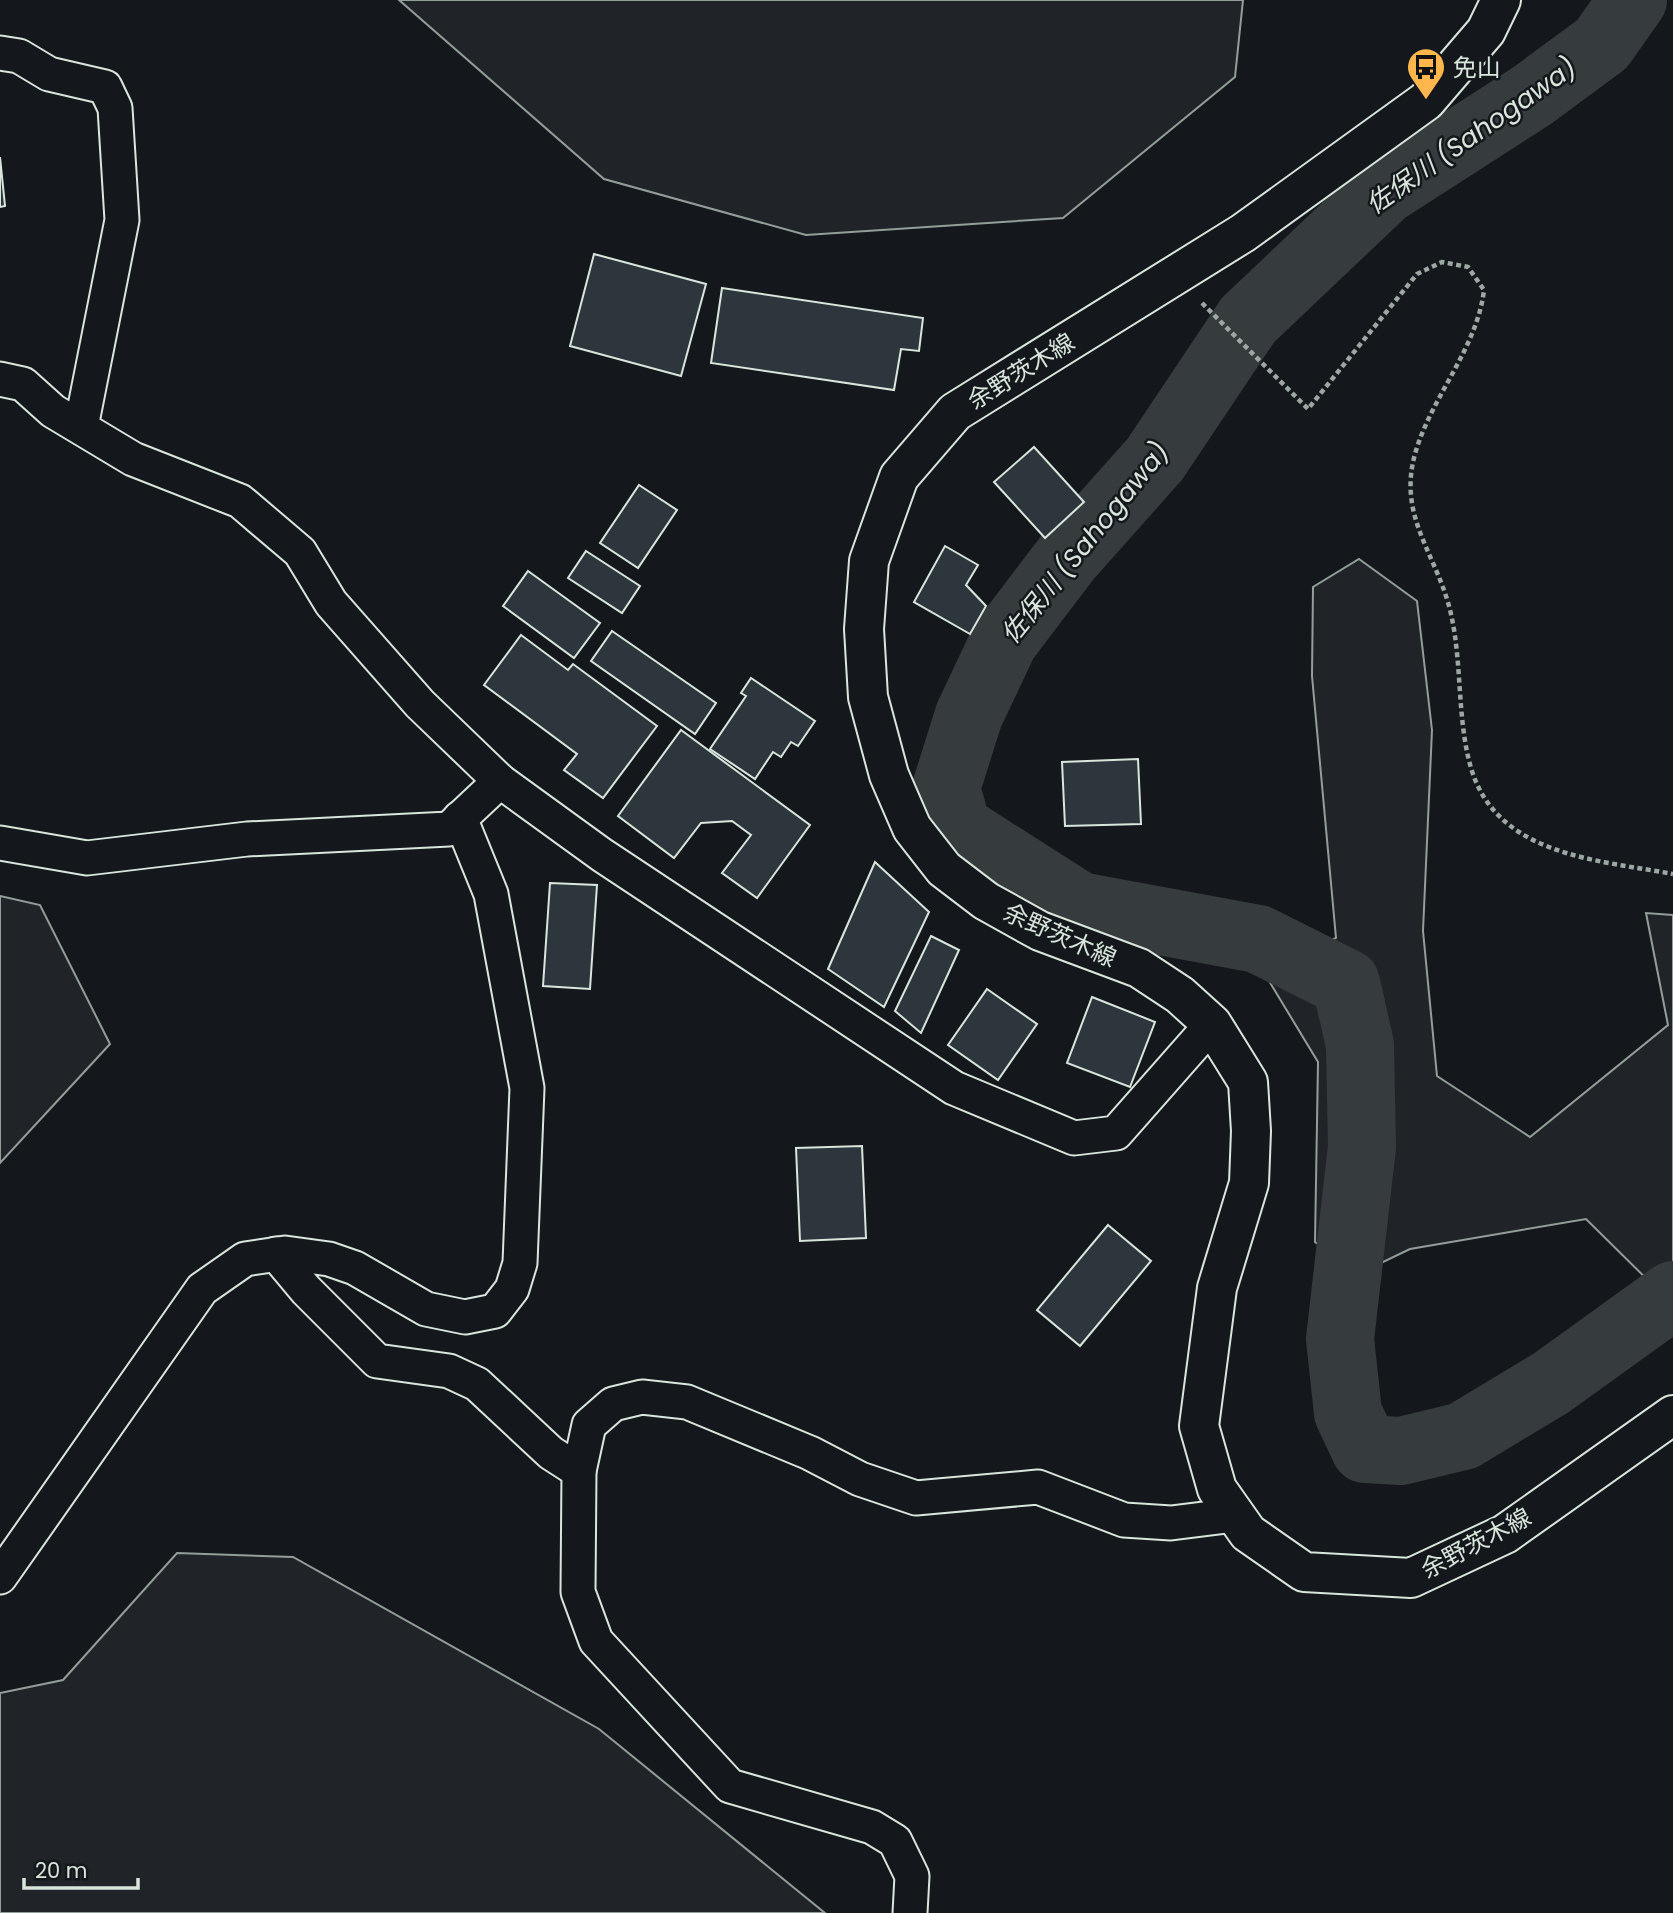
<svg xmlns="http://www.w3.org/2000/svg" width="1673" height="1913" viewBox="0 0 1673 1913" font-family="Poppins,'Noto Sans JP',sans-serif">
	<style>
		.green { fill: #202428; stroke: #939e99; stroke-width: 2 }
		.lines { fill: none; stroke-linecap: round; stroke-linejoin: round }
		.river { stroke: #363b3e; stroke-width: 68 }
		.building { fill: #2c363c; stroke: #d8e6dc; stroke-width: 2 }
		.minor-casing { stroke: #d8e6dc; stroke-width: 37 }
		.secondary-casing { stroke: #d8e6dc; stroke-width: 42 }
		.path { stroke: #9da8a2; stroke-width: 4.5; stroke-dasharray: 5 3.5; stroke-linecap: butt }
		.minor { stroke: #14181c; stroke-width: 33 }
		.secondary { stroke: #14181c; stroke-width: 38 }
		.labels { text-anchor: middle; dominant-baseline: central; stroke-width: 5; stroke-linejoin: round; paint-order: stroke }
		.poi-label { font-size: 24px; fill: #d8e6dc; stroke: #14181c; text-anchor: start }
		.street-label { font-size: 24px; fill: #d8e6dc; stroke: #14181c }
		.water-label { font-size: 26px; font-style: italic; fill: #d8e6dc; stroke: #14181c }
	</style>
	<rect width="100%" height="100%" fill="#14181c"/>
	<g class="green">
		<path d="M399 0H1243L1235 77 1063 218 806 235 604 179Z"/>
		<path d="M1359 559 1417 601 1432 730 1423 931 1437 1076 1530 1137 1668 1025 1646 913 1673 915V1305L1586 1219 1410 1249 1358 1274 1315 1242 1318 1062 1263 971 1336 938 1312 676 1313 587Z"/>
		<path d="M0 896 40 905 110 1044 0 1163Z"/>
		<path d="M177 1553 293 1557 599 1729 825 1913H0V1693L63 1680Z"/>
	</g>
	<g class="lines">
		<path class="river" d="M1633 0 1602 44 1533 95 1384 191 1248 320 1155 459 1067 558 1004 641 969 715 946 788 957 828 1079 906 1258 939 1346 983 1360 1045 1362 1147 1340 1339 1348 1413 1365 1449 1401 1451 1463 1436 1551 1383 1673 1295"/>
	</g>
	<g class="building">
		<path d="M0 157 5 206 0 207Z"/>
		<path d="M594 254 706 284 681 376 570 346Z"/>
		<path d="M722 288 923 318 919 351 901 349 894 390 711 363Z"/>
		<path d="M1034 447 1084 502 1045 538 994 482Z"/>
		<path d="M639 485 677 510 638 568 600 543Z"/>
		<path d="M945 546 978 565 966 585 986 606 970 634 914 602Z"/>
		<path d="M586 551 640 586 622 613 568 578Z"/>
		<path d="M528 571 600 623 574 658 503 606Z"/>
		<path d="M612 631 716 703 695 734 591 661Z"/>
		<path d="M521 635 568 670 573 664 657 726 603 798 564 770 577 754 484 685Z"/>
		<path d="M751 678 815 721 798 746 791 742 781 757 773 752 755 779 710 749 746 696 741 693Z"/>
		<path d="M681 730 810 825 757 898 722 873 751 835 732 821 701 823 674 858 618 816Z"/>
		<path d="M1138 759 1141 824 1065 826 1062 762Z"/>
		<path d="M875 862 929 912 884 1007 828 969Z"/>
		<path d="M550 883 597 885 590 989 543 986Z"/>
		<path d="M931 936 959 950 921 1033 895 1011Z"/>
		<path d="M987 989 1037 1024 998 1080 948 1045Z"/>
		<path d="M1092 997 1155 1022 1130 1087 1067 1063Z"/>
		<path d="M862 1146 866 1238 800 1241 796 1148Z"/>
		<path d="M1108 1225 1151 1261 1080 1346 1037 1310Z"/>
	</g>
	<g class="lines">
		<defs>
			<g id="minor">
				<path d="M0 53 19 56 49 74 105 87 115 108 122 220 81 427"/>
				<path d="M0 379 23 384 53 411 133 459 240 501 300 552 331 603 420 704 500 781 602 855 954 1088 1074 1138 1116 1133 1212 1024"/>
				<path d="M0 843 87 858 247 839 449 829 500 781"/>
				<path d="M276 1254 306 1290 377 1361 449 1371 477 1384 551 1453 579 1471"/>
				<path d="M0 1577 202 1289 245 1259 285 1253 329 1259 355 1268 426 1309 465 1317 495 1311 512 1289 520 1263 527 1088 491 894 460 818"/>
				<path d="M910 1913 912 1876 895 1841 872 1827 730 1786 596 1641 578 1592 579 1471 589 1425 613 1404 642 1397 687 1402 810 1453 860 1479 916 1498 1038 1487 1124 1520 1171 1523 1235 1515"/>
			</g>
			<path id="secondary" d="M1501 0 1486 31 1426 101 1243 233 955 412 899 477 869 561 864 629 868 697 889 775 912 828 944 869 986 901 1040 931 1139 968 1180 995 1212 1024 1248 1082 1251 1131 1249 1183 1217 1288 1199 1426 1217 1489 1248 1533 1304 1572 1411 1578 1505 1534 1673 1415"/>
		</defs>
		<use href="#minor" class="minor-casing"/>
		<use href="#secondary" class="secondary-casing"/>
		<path class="path" d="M1202 303 1308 409 1417 274 1442 262 1468 267 1484 290C1477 349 1431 397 1415 454 1398 515 1434 551 1449 606 1463 658 1456 716 1471 768 1497 856 1598 860 1673 874"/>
		<use href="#minor" class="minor"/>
		<use href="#secondary" class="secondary"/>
	</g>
	<defs>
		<symbol id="bus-pin" viewBox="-11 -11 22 30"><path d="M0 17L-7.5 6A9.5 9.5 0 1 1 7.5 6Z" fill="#ffb74d" stroke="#14181c"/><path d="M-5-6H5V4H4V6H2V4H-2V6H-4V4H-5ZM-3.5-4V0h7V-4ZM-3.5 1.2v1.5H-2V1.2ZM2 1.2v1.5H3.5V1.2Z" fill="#111"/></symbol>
	</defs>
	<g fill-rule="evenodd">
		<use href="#bus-pin" x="1404" y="45" width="44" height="60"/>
	</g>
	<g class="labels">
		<g class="poi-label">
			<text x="1453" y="67">免山</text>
		</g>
		<g class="street-label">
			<text transform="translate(1021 371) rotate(-32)">余野茨木線</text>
			<text transform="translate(1060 935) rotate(24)">余野茨木線</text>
			<text transform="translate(1476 1543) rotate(-28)">余野茨木線</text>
		</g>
		<g class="water-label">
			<text transform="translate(1471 136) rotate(-35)">佐保川 (Sahogawa)</text>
			<text transform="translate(1085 543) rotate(-51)">佐保川 (Sahogawa)</text>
		</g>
	</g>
	<path d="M24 1878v10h114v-10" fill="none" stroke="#d8e6dc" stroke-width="3.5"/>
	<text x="35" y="1878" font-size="21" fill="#d8e6dc" stroke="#14181c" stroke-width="5" paint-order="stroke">20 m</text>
</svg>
